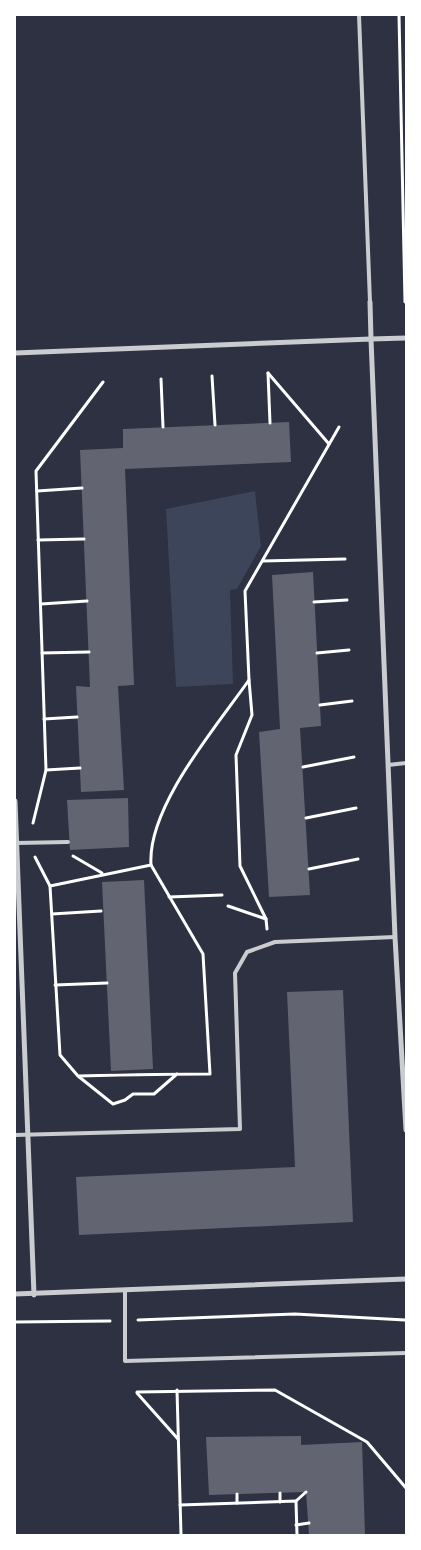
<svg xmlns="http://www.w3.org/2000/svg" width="421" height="1550" viewBox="0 0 421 1550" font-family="'Fira Sans',sans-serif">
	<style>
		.green { fill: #3c4559 }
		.building { fill: #626471 }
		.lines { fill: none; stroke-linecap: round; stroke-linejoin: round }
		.path { stroke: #fff; stroke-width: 3 }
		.service { stroke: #caccd0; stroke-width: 4 }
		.minor { stroke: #caccd0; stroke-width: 5 }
	</style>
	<rect width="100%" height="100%" fill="#2d3142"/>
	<path class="green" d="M255 491 261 546 237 589 230 590 233 684 176 687 166 509Z"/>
	<g class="building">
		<path d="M289 422 291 462 125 469 134 685 118 686 124 790 81 792 76 686 90 687 80 450 123 448V429Z"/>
		<path d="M313 572 321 726 300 728 310 895 269 897 259 732 280 729 272 575Z"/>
		<path d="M128 798 129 847 70 850 67 800Z"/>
		<path d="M144 880 153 1069 111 1071 102 882Z"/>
		<path d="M343 990 353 1222 79 1235 76 1177 295 1167 287 992Z"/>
		<path d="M301 1436V1445L362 1442 365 1535H309L306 1492 209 1495 206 1437Z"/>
	</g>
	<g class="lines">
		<g class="path">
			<path d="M399 15 405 302"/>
			<path d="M268 373 329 444"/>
			<path d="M268 373 270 423"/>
			<path d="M212 376 215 425"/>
			<path d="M161 379 163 427"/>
			<path d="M37 491 82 488"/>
			<path d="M38 540 84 539"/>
			<path d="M263 561 345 559"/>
			<path d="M314 602 347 600"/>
			<path d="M41 604 87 601"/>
			<path d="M42 653 89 652"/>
			<path d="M317 653 349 650"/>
			<path d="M249 680 245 591 339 427"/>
			<path d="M320 705 352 701"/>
			<path d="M44 719 77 717"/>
			<path d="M303 767 354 757"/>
			<path d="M46 770 80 768"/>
			<path d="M306 818 356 808"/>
			<path d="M33 823 46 770 36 471 103 382"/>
			<path d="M73 856 102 873"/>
			<path d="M35 857 50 886"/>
			<path d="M151 865C147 807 216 727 249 680L252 715 236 755 240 866 266 919 267 929"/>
			<path d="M309 869 358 859"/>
			<path d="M169 897 222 895"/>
			<path d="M228 906 266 919"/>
			<path d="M52 914 101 911"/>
			<path d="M55 985 107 983"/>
			<path d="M78 1076C122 1075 166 1074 210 1074L203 954 151 865 50 886 60 1055 78 1076 113 1104 125 1100 133 1094H154L177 1074"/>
			<path d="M138 1320 295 1314 405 1320"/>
			<path d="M15 1322 110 1321"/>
			<path d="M177 1390 181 1535"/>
			<path d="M137 1392 275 1390 367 1442 406 1488"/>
			<path d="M137 1393 178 1439"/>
			<path d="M296 1501 306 1492"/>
			<path d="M280 1502V1493"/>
			<path d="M237 1503V1494"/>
			<path d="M180 1505 296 1501 297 1535"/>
			<path d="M296 1525 309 1523"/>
		</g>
		<g class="service">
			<path d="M359 15 370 302"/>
			<path d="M388 765 406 763"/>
			<path d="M16 843 68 842"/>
			<path d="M15 1135 240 1129 235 973 247 952 275 942 395 937"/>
			<path d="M125 1291V1361L406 1353"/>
		</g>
		<g class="minor">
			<path d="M370 302 371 339 406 338"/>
			<path d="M15 353 371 339 395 937 406 1130"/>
			<path d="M15 801 34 1295"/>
			<path d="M15 1294 406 1279"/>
		</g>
	</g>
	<rect width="421" height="1550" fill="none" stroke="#ffffff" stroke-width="32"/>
</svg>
